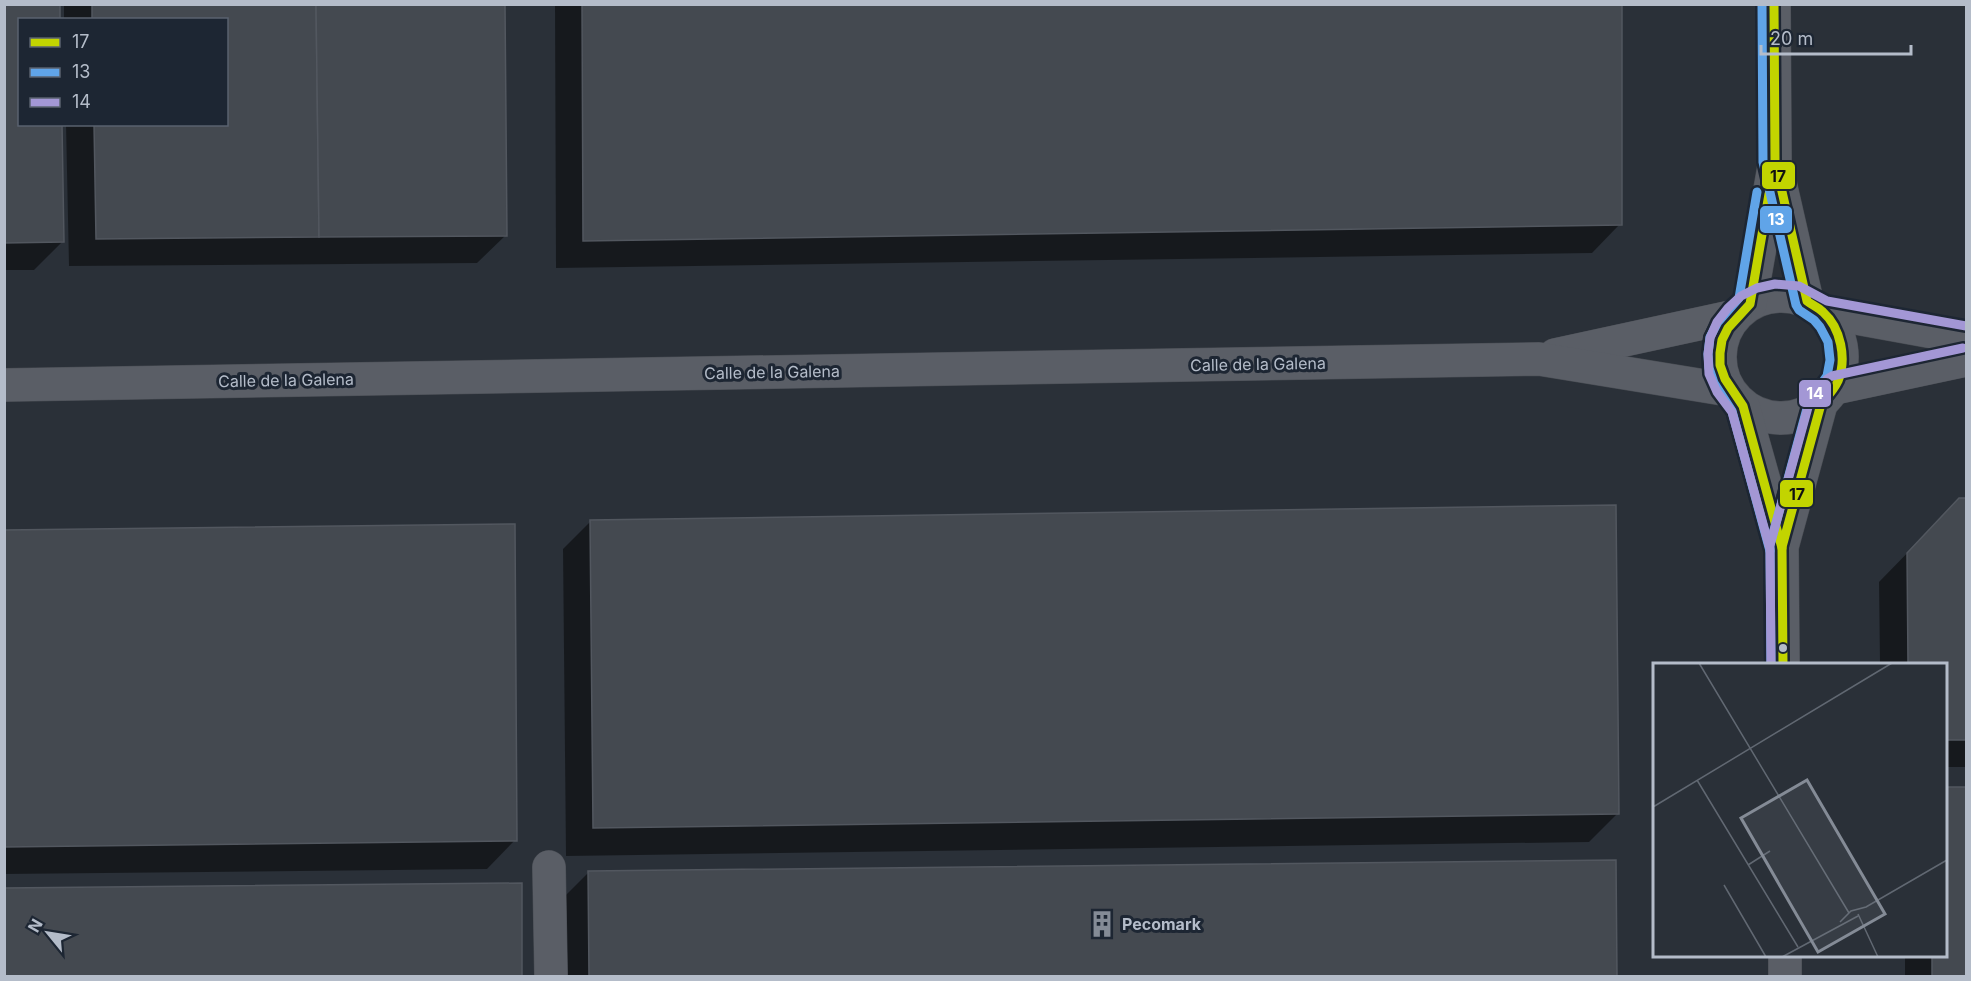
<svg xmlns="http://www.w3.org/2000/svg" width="1971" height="981" viewBox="0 0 1971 981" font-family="Inter,sans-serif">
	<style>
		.shadow { fill: #0007 }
		.building { fill: #444950; stroke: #52575f; stroke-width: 1.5 }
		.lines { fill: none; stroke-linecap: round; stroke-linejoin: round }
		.minor-casing { stroke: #484c53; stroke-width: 34 }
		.minor { stroke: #5a5e66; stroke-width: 33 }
		.bus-1-casing { stroke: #1d2633; stroke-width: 14 }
		.bus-2-casing { stroke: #1d2633; stroke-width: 14 }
		.bus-3-casing { stroke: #1d2633; stroke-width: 14 }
		.bus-1 { stroke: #c2d400; stroke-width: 9 }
		.bus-2 { stroke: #60a4e8; stroke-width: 9 }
		.bus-3 { stroke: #a397d5; stroke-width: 9 }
		.bus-dot { fill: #b4bcc9; stroke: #1d2633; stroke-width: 2 }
		.labels { text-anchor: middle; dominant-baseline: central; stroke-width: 6; stroke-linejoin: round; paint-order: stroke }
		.street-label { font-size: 16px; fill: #b4bcc9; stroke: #1d2633 }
		.poi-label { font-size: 16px; font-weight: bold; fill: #b4bcc9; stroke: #1d2633; text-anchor: start }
		.inset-road { fill: none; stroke: #616872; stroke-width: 1.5 }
		.view { fill: #848b96; fill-opacity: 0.15; stroke: #848b96; stroke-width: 3 }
		.inset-edge { fill: none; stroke: #b4bcc9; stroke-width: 3 }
		.line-badge { stroke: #1d2633; stroke-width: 2 }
		.badge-label { font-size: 16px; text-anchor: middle; font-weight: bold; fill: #fff }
		.pale-badge-label { font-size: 16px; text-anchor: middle; font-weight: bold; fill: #111 }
	</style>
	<rect width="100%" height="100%" fill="#2a3038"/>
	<g class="shadow">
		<path d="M4 4 20 20V124L62 242 34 270H4Z"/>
		<path d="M64 4H503L506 235 477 263 69 266 66 124H226V20H64Z"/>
		<path d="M555 4H1621L1620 224 1592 253 556 268Z"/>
		<path d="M1966 499V767H1946V664H1880L1879 582 1959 500Z"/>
		<path d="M591 521 1617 814 1589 842 566 856 563 549Z"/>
		<path d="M4 532 515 840 487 869 4 874Z"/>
		<path d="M1966 788V976H1905V956H1946V789Z"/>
		<path d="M1615 862V976H561L560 901 588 873Z"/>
		<path d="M520 884 521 976H4V889Z"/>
	</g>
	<g class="building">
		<path d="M4 4H60V20H20V124H62L64 242 4 243Z"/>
		<path d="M92 4H316L319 237 96 239 94 124H226V20H92Z"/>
		<path d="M316 4H505L507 236 319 237Z"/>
		<path d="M582 4H1622V225L583 241Z"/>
		<path d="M1959 498H1966V740H1946V664H1908L1907 553Z"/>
		<path d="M1616 505 1619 814 593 828 590 520Z"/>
		<path d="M515 524 517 841 4 847V530Z"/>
		<path d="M1946 787H1966V976H1932V956H1946Z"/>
		<path d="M1616 860 1617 976H589L588 871Z"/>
		<path d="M522 883V976H4V888Z"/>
	</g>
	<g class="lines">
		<defs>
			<g id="minor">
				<path d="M1778 174 1807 301"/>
				<circle cx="1781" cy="357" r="61"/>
				<path d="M1750 304 1775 161 1774 4"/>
				<path d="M1823 312 1966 338"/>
				<path d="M1555 355 1735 316"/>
				<path d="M4 385 1539 359 1729 390"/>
				<path d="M1835 388 1966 360"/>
				<path d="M1743 406 1782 545"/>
				<path d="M1783 664 1782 547 1821 404"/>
				<path d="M549 867 551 976"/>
				<path d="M1785 956V976"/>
			</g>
		</defs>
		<use href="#minor" class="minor-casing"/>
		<use href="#minor" class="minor"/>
		<defs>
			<g id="bus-1">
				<path d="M1774 4 1775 161 1807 301C1812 305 1818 307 1823 312 1841 328 1847 359 1838 381 1834 390 1827 397 1821 404L1782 547 1783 664"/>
				<path d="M1769 194 1750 304 1728 328 1722 340 1720 353V365L1725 379 1743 406 1782 548"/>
			</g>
			<g id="bus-2">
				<path d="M1762 4 1763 162 1796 305 1799 310 1814 320 1820 327 1828 342 1830 360 1827 376 1809 401 1770 545 1771 664"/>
				<path d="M1757 192 1739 298 1718 322 1710 337 1708 354 1709 368 1714 383 1732 411 1770 551"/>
			</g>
			<g id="bus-3">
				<path d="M1770 545 1810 400 1827 379 1832 376 1963 348"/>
				<path d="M1771 664 1770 549 1732 412 1717 392 1709 374 1708 354 1710 338 1717 322 1728 308 1741 296 1757 288 1775 284 1799 286 1827 301 1966 326"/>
			</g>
		</defs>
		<use href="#bus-1" class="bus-1-casing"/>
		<use href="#bus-2" class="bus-2-casing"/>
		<use href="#bus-3" class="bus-3-casing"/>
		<use href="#bus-1" class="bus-1"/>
		<use href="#bus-2" class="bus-2"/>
		<use href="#bus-3" class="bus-3"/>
	</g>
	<defs>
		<symbol id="building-bare" viewBox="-9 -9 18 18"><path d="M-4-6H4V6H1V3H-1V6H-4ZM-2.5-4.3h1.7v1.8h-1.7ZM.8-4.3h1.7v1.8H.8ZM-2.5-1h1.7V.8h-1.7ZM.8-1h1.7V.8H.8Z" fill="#848b96" stroke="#1d2633" stroke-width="2.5" paint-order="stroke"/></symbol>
	</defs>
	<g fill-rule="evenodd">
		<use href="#building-bare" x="1083" y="905" width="38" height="38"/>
	</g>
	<circle class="bus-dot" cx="1783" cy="648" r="5"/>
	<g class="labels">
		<g class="street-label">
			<text transform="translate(1258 364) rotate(-1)">Calle de la Galena</text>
			<text transform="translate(772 372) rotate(-1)">Calle de la Galena</text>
			<text transform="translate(286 380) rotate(-1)">Calle de la Galena</text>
		</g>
		<g class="poi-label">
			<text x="1122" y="924">Pecomark</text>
		</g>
	</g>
	<g transform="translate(1653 663)">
		<rect width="294" height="294" fill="#2a3038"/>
		<path class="inset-road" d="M46 0 196 250M44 117 145 284M0 144 239 0M95 202 117 188M71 222 113 294M205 251 225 294M187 259 198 248 213 244 294 197M129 294 205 253"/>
		<path class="view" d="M154 117 232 251 165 289 88 155Z"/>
		<rect width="294" height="294" class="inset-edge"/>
	</g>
	<g class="line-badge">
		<rect x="1761" y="161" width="35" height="29" rx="6" fill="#c2d400"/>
		<rect x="1759" y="205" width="34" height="29" rx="6" fill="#60a4e8"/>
		<rect x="1798" y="379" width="34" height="29" rx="6" fill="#a397d5"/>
		<rect x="1779" y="479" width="35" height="29" rx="6" fill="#c2d400"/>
	</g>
	<g class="badge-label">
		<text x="1776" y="225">13</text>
		<text x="1815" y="399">14</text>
	</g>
	<g class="pale-badge-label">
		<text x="1778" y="182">17</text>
		<text x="1797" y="500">17</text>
	</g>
	<rect width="1971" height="981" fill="none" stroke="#b4bcc9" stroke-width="12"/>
	<rect x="18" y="18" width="210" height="108" fill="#1d2633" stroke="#59626f" stroke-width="1.5"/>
	<rect x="30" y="38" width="30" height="9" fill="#c2d400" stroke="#59626f" stroke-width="1.5"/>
	<text x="72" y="48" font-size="18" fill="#b4bcc9">17</text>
	<rect x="30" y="68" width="30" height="9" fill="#60a4e8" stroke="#59626f" stroke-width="1.5"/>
	<text x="72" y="78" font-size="18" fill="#b4bcc9">13</text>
	<rect x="30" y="98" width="30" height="9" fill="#a397d5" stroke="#59626f" stroke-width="1.5"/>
	<text x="72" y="108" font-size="18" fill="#b4bcc9">14</text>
	<g transform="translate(48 933) rotate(300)" stroke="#1d2633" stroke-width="4.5" paint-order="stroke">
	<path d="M0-4.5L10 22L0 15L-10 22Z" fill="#b4bcc9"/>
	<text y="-9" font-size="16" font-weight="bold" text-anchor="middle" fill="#b4bcc9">N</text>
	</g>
	<path d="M1761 45v9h150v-9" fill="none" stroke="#b4bcc9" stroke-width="3"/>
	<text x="1770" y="45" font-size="18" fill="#b4bcc9" stroke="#1d2633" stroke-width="4.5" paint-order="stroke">20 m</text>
</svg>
